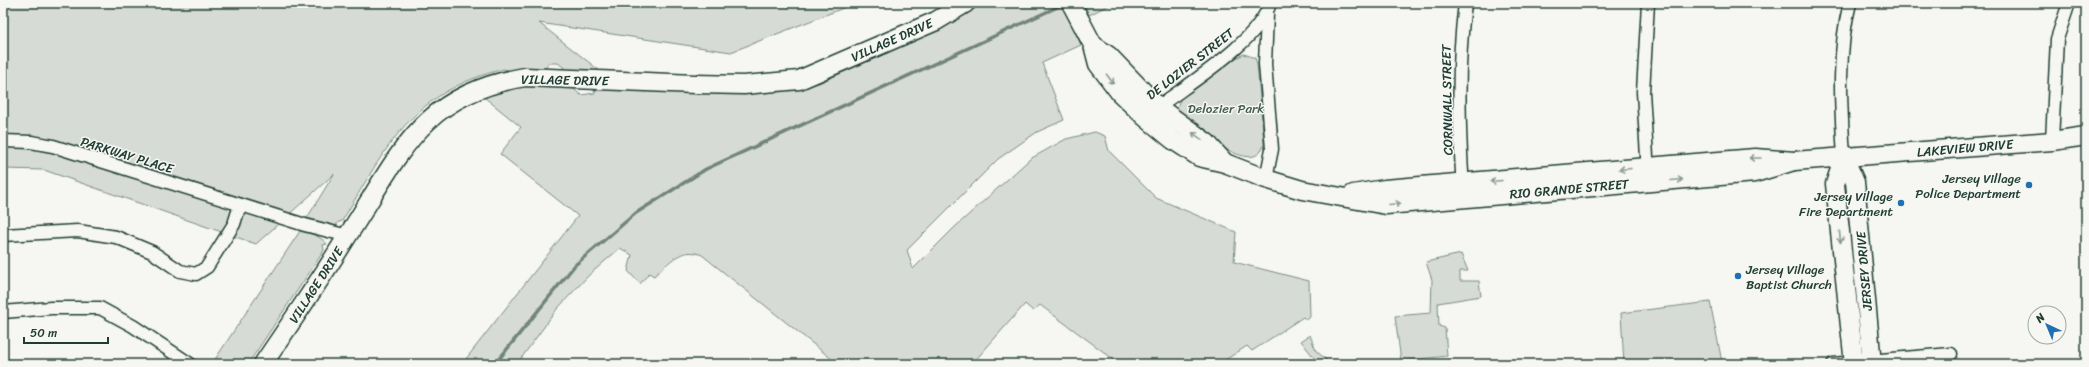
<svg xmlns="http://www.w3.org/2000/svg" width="2089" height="367" viewBox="0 0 2089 367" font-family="Sriracha,sans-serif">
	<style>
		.green { fill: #d6dbd6; stroke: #7a8c85 }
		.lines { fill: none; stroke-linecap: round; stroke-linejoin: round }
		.stream { stroke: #72847d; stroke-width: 3.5 }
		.street-casing { stroke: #1f3d34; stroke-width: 15 }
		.secondary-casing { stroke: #1f3d34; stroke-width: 21 }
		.street { stroke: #f6f6f2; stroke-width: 12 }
		.secondary { stroke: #f6f6f2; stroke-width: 18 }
		.oneway { stroke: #8a9a93 }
		.poi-dot { fill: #1f6fb2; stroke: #f6f6f2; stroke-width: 1.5 }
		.labels { text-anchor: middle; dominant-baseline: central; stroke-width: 3; stroke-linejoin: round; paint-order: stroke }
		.street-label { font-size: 13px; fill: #1f3d34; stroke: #f6f6f2 }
		.park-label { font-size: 13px; fill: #445d54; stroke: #f6f6f2 }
		.poi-label { font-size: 13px; fill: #1f3d34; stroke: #f6f6f2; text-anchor: end }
	</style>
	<rect width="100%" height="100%" fill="#f6f6f2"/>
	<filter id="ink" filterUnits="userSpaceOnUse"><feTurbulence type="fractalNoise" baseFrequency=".025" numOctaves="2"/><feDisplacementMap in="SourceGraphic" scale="8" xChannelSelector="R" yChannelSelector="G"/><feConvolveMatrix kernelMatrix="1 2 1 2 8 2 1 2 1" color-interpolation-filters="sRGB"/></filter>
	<g filter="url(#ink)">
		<g class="green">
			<path d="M3 3H856L731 52 539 23 600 71H568L558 63H548L546 68 542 70 510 71 504 69C411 92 388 145 342 221L337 223V226L307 218 334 174 256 244 44 170 3 169Z"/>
			<path d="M980 3H1062L1081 45 1042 63 1064 120 1037 132 998 159 907 250 913 269 955 227 1030 159 1066 139 1095 132 1105 136 1109 151 1156 198 1236 232 1234 262 1309 281 1310 317 1307 320 1303 317 1252 351 1247 346 1219 364H1120L1040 305 1033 311 1025 304 972 364H838L702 255C681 246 669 263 654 276L649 273 640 284 628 271 632 255 620 248 589 275 557 309 517 364H462L578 216 500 154 521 127 484 97C508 89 543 81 568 86 572 87 577 92 581 95L595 93 593 89 596 86 763 93 793 89 819 83 914 41Z"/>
			<path d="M1084 3H1113L1089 15Z"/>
			<path d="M1244 54 1255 58 1257 64 1264 144C1255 181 1193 126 1178 115 1176 107 1178 103 1183 96L1236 58Z"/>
			<path d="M300 231C310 234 320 235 327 244L323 245 324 250 321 255 248 364H212Z"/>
			<path d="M1461 254 1468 271H1460V281H1479L1481 296 1438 303 1439 326 1445 328 1447 356 1401 361 1395 316 1431 313 1432 280 1426 262Z"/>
			<path d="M1710 302 1722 362 1706 364H1624L1621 313Z"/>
			<path d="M1310 335 1316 351 1328 361V364H1319L1301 341Z"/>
		</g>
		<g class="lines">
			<path class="stream" d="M495 364 575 265 636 213 706 169 1066 3"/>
			<defs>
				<g id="street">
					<path d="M1648 3 1643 92 1648 173"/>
					<path d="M1154 110C1186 85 1259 42 1270 3"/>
					<path d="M3 141 31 142 53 146 305 225 348 236"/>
					<path d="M2052 141 2057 39 2069 3"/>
					<path d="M1844 157C1841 107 1837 53 1850 3"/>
					<path d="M1266 179 1272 149 1265 64 1267 14"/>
					<path d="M1463 189C1459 127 1457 65 1465 3"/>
					<path d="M3 235 78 231 116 237 152 252 180 271 196 274 207 267 234 224 240 205"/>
					<path d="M3 312 51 308H100L133 326 190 364"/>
					<path d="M1833 364 1951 354"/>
				</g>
				<g id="secondary">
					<path d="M1071 3 1093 45 1098 64 1120 93 1145 117 1173 140 1199 157 1225 163 1266 179 1302 190 1386 205 1755 173 1794 161"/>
					<path d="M1093 45 1109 56 1158 107 1207 143 1225 163"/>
					<path d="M1844 157 1855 182 1872 364"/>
					<path d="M1844 157 1835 184 1854 364"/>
					<path d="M1353 194 1385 189 1755 158 1794 161 2052 141 2086 136"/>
					<path d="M263 364C292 321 321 279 348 235 400 155 420 94 525 77L695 84 744 85 799 80 936 21 966 3"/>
				</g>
			</defs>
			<use href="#street" class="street-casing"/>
			<use href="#secondary" class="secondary-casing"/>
			<use href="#street" class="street"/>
			<use href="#secondary" class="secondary"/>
		</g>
		<defs><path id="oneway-shaft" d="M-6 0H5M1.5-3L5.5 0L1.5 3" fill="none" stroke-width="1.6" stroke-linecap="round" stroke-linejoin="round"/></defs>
		<g class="oneway">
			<use href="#oneway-shaft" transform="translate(1110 79) rotate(53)"/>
			<use href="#oneway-shaft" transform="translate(1197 136) rotate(-144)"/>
			<use href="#oneway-shaft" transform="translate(1755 158) rotate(-180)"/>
			<use href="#oneway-shaft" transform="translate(1625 169) rotate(175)"/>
			<use href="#oneway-shaft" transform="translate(1677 180) rotate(-5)"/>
			<use href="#oneway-shaft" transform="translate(1496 181) rotate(175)"/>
			<use href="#oneway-shaft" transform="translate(1395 204) rotate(-5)"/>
			<use href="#oneway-shaft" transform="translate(1840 237) rotate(84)"/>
		</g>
	</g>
	<g class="poi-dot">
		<circle cx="2029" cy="185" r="4"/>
		<circle cx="1901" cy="203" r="4"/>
		<circle cx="1738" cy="276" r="4"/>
	</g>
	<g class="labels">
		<g class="street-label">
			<text transform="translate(892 40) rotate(-24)">VILLAGE DRIVE</text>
			<text transform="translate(1190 64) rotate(-38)">DE LOZIER STREET</text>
			<text transform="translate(565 80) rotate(1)">VILLAGE DRIVE</text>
			<text transform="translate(1447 100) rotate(-91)">CORNWALL STREET</text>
			<text transform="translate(1965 148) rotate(-5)">LAKEVIEW DRIVE</text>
			<text transform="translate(127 155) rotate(17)">PARKWAY PLACE</text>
			<text transform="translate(1569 189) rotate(-5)">RIO GRANDE STREET</text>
			<text transform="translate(1864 271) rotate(-95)">JERSEY DRIVE</text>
			<text transform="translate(316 285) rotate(-57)">VILLAGE DRIVE</text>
		</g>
		<g class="park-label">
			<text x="1226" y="108">Delozier Park</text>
		</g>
		<g class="poi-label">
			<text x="2021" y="178">Jersey Village<tspan x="2021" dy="15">Police Department</tspan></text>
			<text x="1893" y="196">Jersey Village<tspan x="1893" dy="15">Fire Department</tspan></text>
			<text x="1746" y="269" text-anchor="start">Jersey Village<tspan x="1746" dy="15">Baptist Church</tspan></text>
		</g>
	</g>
	<rect width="2089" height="367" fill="none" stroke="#f6f6f2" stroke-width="16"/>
	<rect x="8" y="8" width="2073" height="351" fill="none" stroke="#1f3d34" stroke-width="1.5" filter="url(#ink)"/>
	<g transform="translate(2047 325) rotate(316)"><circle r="19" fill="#f6f6f2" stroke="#a0aca6"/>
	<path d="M0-3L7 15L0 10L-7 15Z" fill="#1f6fb2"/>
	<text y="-6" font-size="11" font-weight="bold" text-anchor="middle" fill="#1f3d34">N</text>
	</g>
	<path d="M24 337v6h84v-6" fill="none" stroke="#1f3d34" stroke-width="2"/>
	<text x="30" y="337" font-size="12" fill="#1f3d34" stroke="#f6f6f2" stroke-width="3" paint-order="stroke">50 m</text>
</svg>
